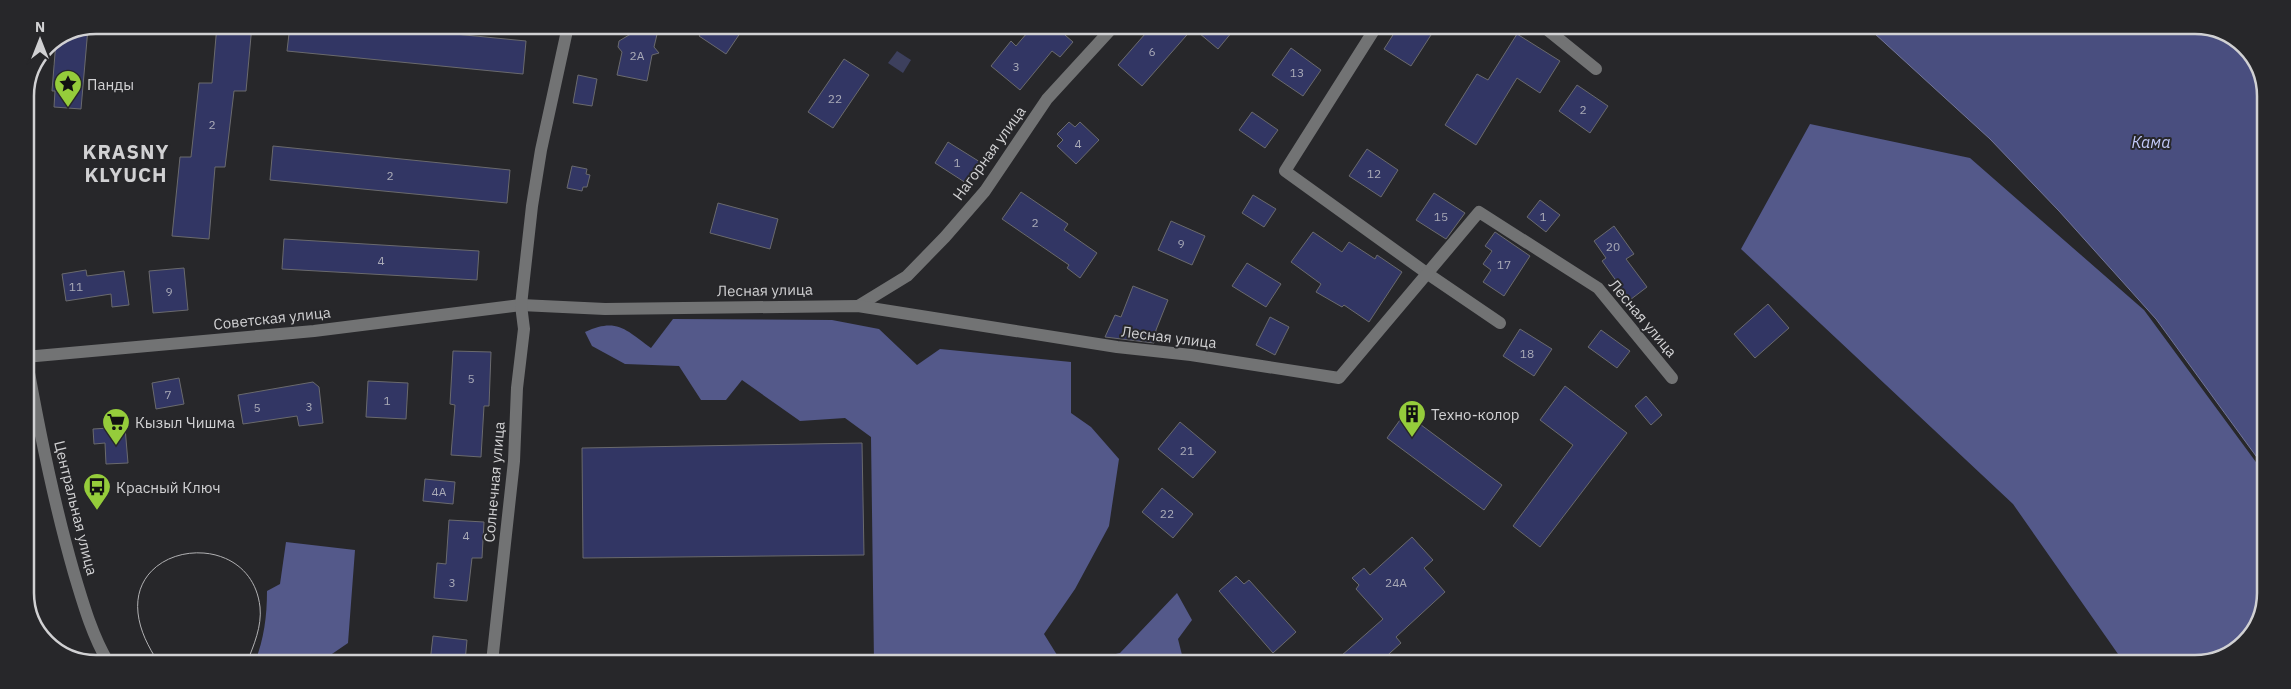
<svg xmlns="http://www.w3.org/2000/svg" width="2291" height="689" viewBox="0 0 2291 689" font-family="'IBM Plex Sans',sans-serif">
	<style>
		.green { fill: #3d405d }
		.forest { fill: #54598a }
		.water { fill: #494e7f; stroke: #727598 }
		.building { fill: #323664; stroke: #6a6a6d }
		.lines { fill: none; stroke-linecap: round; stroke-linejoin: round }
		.minor { stroke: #727374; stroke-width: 12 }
		.tram { stroke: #b1b1b3; stroke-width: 1 }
		.labels { text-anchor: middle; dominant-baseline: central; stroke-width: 4; stroke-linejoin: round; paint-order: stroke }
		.number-label { font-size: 12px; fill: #a9aab7 }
		.poi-label { font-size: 15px; fill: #d1d1d3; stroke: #27272a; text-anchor: start }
		.street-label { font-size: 15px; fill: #d1d1d3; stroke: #27272a }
		.water-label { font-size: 16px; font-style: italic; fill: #c3caf9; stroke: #27272a }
		.district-label { font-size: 20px; font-weight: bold; letter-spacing: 1px; fill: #d1d1d3; stroke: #27272a }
		.rim { fill: none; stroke: #d1d1d3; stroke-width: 2.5 }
	</style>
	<rect width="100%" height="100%" fill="#27272a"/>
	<path class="green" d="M897 51 911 60 903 73 888 63Z"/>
	<g class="forest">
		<path d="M1810 124 1970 158 2144 310 2264 473V612L2238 650 2195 664H2125L2013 504 1741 249Z"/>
		<path d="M673 319 832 320 879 329 917 365 940 349 1071 362V413L1091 427 1119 459 1109 526 1075 589 1044 634 1062 663 874 662 871 437 845 418 800 421 742 380 726 400H701L679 366 625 364 592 346 585 332C617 317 626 330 651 348Z"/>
		<path d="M286 542 355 550 348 643 329 656 330 662H255C264 639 267 616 267 591L280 584Z"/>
		<path d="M1177 593 1192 620 1178 639 1184 663H1078L1120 653Z"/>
	</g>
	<path class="water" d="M1878 27H2214L2251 53 2266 91 2264 467 2156 319 2059 211 1990 139 1874 33Z"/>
	<g class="building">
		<path d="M217 25H252L246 91H234L225 167H215L209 239 172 236 180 157H191L199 83H212Z"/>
		<path d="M290 25H363L526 41 523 74 287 51Z"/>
		<path d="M644 26H659L654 47 659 53 652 55 647 81 617 75 622 52 618 47 619 41Z"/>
		<path d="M706 26H745L726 54 699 36Z"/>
		<path d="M1033 26H1072L1065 35 1073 42 1060 57 1052 51 1020 90 991 66 1011 41 1016 46Z"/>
		<path d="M1152 26H1237L1218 49 1193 28 1142 86 1118 65Z"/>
		<path d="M1398 27H1419L1431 35 1411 66 1384 49Z"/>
		<path d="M88 28 81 109 54 107 55 91H52L56 41Z"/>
		<path d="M1517 34 1560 61 1540 93 1517 78 1476 145 1445 125 1477 74 1488 80Z"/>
		<path d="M1291 48 1321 70 1303 96 1272 75Z"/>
		<path d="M844 59 869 75 833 128 808 112Z"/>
		<path d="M578 75 597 79 592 106 573 103Z"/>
		<path d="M1577 85 1608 106 1590 133 1559 111Z"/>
		<path d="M1252 112 1278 130 1265 148 1239 130Z"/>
		<path d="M1069 122 1075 127 1080 122 1099 140 1076 164 1057 146 1063 140 1057 134Z"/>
		<path d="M948 142 980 162 966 183 935 163Z"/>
		<path d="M273 146 510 170 507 203 270 180Z"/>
		<path d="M1367 149 1398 170 1381 197 1349 176Z"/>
		<path d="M572 166 587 169 586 174 590 175 587 187H583L582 191 567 188Z"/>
		<path d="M1021 192 1068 224 1064 230 1097 253 1080 278 1067 268 1069 265 1002 219Z"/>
		<path d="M1434 193 1465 213 1446 239 1416 220Z"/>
		<path d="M1253 195 1276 209 1264 227 1242 213Z"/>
		<path d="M1540 200 1560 215 1546 232 1527 217Z"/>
		<path d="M718 203 778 219 770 249 710 233Z"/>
		<path d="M1171 221 1205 236 1192 265 1158 250Z"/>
		<path d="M1614 226 1634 254 1626 259 1647 287 1626 303 1613 285 1617 282 1602 261 1606 258 1594 241Z"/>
		<path d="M1313 232 1342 252 1349 242 1375 259 1377 255 1402 272 1369 322 1344 305 1342 307 1316 292 1321 284 1291 262Z"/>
		<path d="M1495 232 1530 256 1504 296 1483 282 1491 270 1483 264 1492 251 1485 246Z"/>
		<path d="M284 239 479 251 477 280 282 269Z"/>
		<path d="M1247 263 1281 284 1266 307 1232 286Z"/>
		<path d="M184 268 188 310 153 313 149 271Z"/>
		<path d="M86 270 87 276 124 271 129 305 112 307 111 294 66 301 62 274Z"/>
		<path d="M1133 286 1168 300 1156 330 1154 343 1105 337 1115 315 1121 317Z"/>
		<path d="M1768 304 1789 328 1755 358 1734 334Z"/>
		<path d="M1270 317 1289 327 1275 355 1256 345Z"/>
		<path d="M1520 329 1552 349 1534 376 1503 356Z"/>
		<path d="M1601 330 1630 351 1617 368 1588 347Z"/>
		<path d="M453 351 491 352 489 406H484L481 457 451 455 455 405 450 404Z"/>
		<path d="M179 378 184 404 156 409 152 383Z"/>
		<path d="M368 381 408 383 406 419 366 417Z"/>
		<path d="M313 382 319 387 323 423 299 426 297 416 243 424 238 395Z"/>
		<path d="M1565 386 1627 433 1540 547 1513 526 1573 445 1540 420Z"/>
		<path d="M1646 396 1662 415 1651 425 1635 406Z"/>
		<path d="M1405 413 1502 485 1484 510 1387 438Z"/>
		<path d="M1180 422 1216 452 1193 478 1158 449Z"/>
		<path d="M125 427 128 463 106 464 105 443 94 444 93 429Z"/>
		<path d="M862 443 864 555 583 558 582 448Z"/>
		<path d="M425 479 455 482 453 504 423 501Z"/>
		<path d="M1162 488 1193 514 1173 538 1142 512Z"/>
		<path d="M449 520 484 522 482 558H472L467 601 434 598 437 563 446 564Z"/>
		<path d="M1412 537 1433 560 1424 568 1445 592 1396 637 1401 643 1379 663H1333L1383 619 1356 589 1359 585 1352 578 1364 568 1370 575Z"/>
		<path d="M1236 576 1244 584 1249 580 1296 632 1273 653 1219 591Z"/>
		<path d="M433 636 467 640 465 662H430Z"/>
	</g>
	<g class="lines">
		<g class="minor">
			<path d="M1376 27 1285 171 1428 274 1500 323"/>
			<path d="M1544 27 1596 69"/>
			<path d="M858 306 907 276 945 237 985 191 1047 99 1114 26"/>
			<path d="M25 350C38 425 53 500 74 573 83 603 92 635 108 662"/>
			<path d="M25 357 314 331 521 305 605 309 858 306 1117 347 1191 355 1339 378 1479 212 1598 288 1672 378"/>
			<path d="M492 662 514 461 517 388 524 329 521 305 532 206 541 150 568 26"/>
		</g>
		<path class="tram" d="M158 662C148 646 140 631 138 613 130 540 251 528 260 607 262 626 254 645 247 662"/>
	</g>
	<defs>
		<symbol id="sight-pin" viewBox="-11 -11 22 30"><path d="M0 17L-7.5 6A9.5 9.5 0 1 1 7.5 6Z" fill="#95cc3b" stroke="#27272a"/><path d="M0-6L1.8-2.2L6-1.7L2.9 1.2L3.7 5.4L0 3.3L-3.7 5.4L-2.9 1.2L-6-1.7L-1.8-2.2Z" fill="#111"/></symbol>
		<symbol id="building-pin" viewBox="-11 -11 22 30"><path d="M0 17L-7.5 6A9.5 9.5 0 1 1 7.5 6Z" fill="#95cc3b" stroke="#27272a"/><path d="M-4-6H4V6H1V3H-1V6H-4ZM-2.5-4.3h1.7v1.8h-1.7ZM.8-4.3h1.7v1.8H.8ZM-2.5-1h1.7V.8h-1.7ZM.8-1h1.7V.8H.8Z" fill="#111"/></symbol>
		<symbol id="supermarket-pin" viewBox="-11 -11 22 30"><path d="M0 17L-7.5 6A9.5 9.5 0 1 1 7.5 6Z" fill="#95cc3b" stroke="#27272a"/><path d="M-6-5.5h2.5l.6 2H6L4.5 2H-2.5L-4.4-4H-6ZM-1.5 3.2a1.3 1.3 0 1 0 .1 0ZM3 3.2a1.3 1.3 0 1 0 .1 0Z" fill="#111"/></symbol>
		<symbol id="bus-pin" viewBox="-11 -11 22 30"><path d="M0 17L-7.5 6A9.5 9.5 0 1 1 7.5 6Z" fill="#95cc3b" stroke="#27272a"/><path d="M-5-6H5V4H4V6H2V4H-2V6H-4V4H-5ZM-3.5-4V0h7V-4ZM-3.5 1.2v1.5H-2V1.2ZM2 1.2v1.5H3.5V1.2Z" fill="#111"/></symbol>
	</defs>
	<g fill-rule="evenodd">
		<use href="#sight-pin" x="52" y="68" width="32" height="43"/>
		<use href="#building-pin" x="1396" y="398" width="32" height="43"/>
		<use href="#supermarket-pin" x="100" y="406" width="32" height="43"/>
		<use href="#bus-pin" x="81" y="471" width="32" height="43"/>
	</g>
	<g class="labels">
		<g class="number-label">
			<text x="1152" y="51">6</text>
			<text x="637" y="55">2А</text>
			<text x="1016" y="66">3</text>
			<text x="1297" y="72">13</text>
			<text x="835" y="98">22</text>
			<text x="1583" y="109">2</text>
			<text x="212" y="124">2</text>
			<text x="1078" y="143">4</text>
			<text x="957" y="162">1</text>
			<text x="1374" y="173">12</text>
			<text x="390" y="175">2</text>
			<text x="1441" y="216">15</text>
			<text x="1543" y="216">1</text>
			<text x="1035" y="222">2</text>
			<text x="1181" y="243">9</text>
			<text x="1613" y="246">20</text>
			<text x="381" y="260">4</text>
			<text x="1504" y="264">17</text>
			<text x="76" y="286">11</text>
			<text x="169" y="291">9</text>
			<text x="1527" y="353">18</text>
			<text x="471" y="378">5</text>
			<text x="168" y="394">7</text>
			<text x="387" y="400">1</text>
			<text x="309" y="406">3</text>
			<text x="257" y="407">5</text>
			<text x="1187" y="450">21</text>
			<text x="439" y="491">4А</text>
			<text x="1167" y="513">22</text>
			<text x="466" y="535">4</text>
			<text x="452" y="582">3</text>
			<text x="1396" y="582">24А</text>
		</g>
		<g class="poi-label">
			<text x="87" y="84">Панды</text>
			<text x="1431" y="414">Техно-колор</text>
			<text x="135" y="422">Кызыл Чишма</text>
			<text x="116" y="487">Красный Ключ</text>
		</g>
		<g class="street-label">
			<text transform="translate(989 153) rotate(-54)">Нагорная улица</text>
			<text transform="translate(765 290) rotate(-1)">Лесная улица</text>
			<text transform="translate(272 318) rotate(-6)">Советская улица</text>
			<text transform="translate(1643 318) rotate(50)">Лесная улица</text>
			<text transform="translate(1169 337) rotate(7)">Лесная улица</text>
			<text transform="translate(494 482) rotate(-85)">Солнечная улица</text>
			<text transform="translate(76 508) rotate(76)">Центральная улица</text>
		</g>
		<g class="water-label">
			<text x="2151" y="142">Кама</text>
		</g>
		<g class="district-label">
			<text x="126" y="151">KRASNY<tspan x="126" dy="23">KLYUCH</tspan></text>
		</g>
	</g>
	<path d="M0 0H2291V689H0ZM96 34H2195A62 62 0 0 1 2257 96V593A62 62 0 0 1 2195 655H96A62 62 0 0 1 34 593V96A62 62 0 0 1 96 34Z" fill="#27272a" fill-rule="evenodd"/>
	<path class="rim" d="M96 34H2195A62 62 0 0 1 2257 96V593A62 62 0 0 1 2195 655H96A62 62 0 0 1 34 593V96A62 62 0 0 1 96 34Z"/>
	<g transform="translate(40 40)" stroke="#27272a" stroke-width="4" paint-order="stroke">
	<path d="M0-4L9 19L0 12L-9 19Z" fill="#d1d1d3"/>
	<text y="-8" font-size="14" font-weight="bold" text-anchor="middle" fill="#d1d1d3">N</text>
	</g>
</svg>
